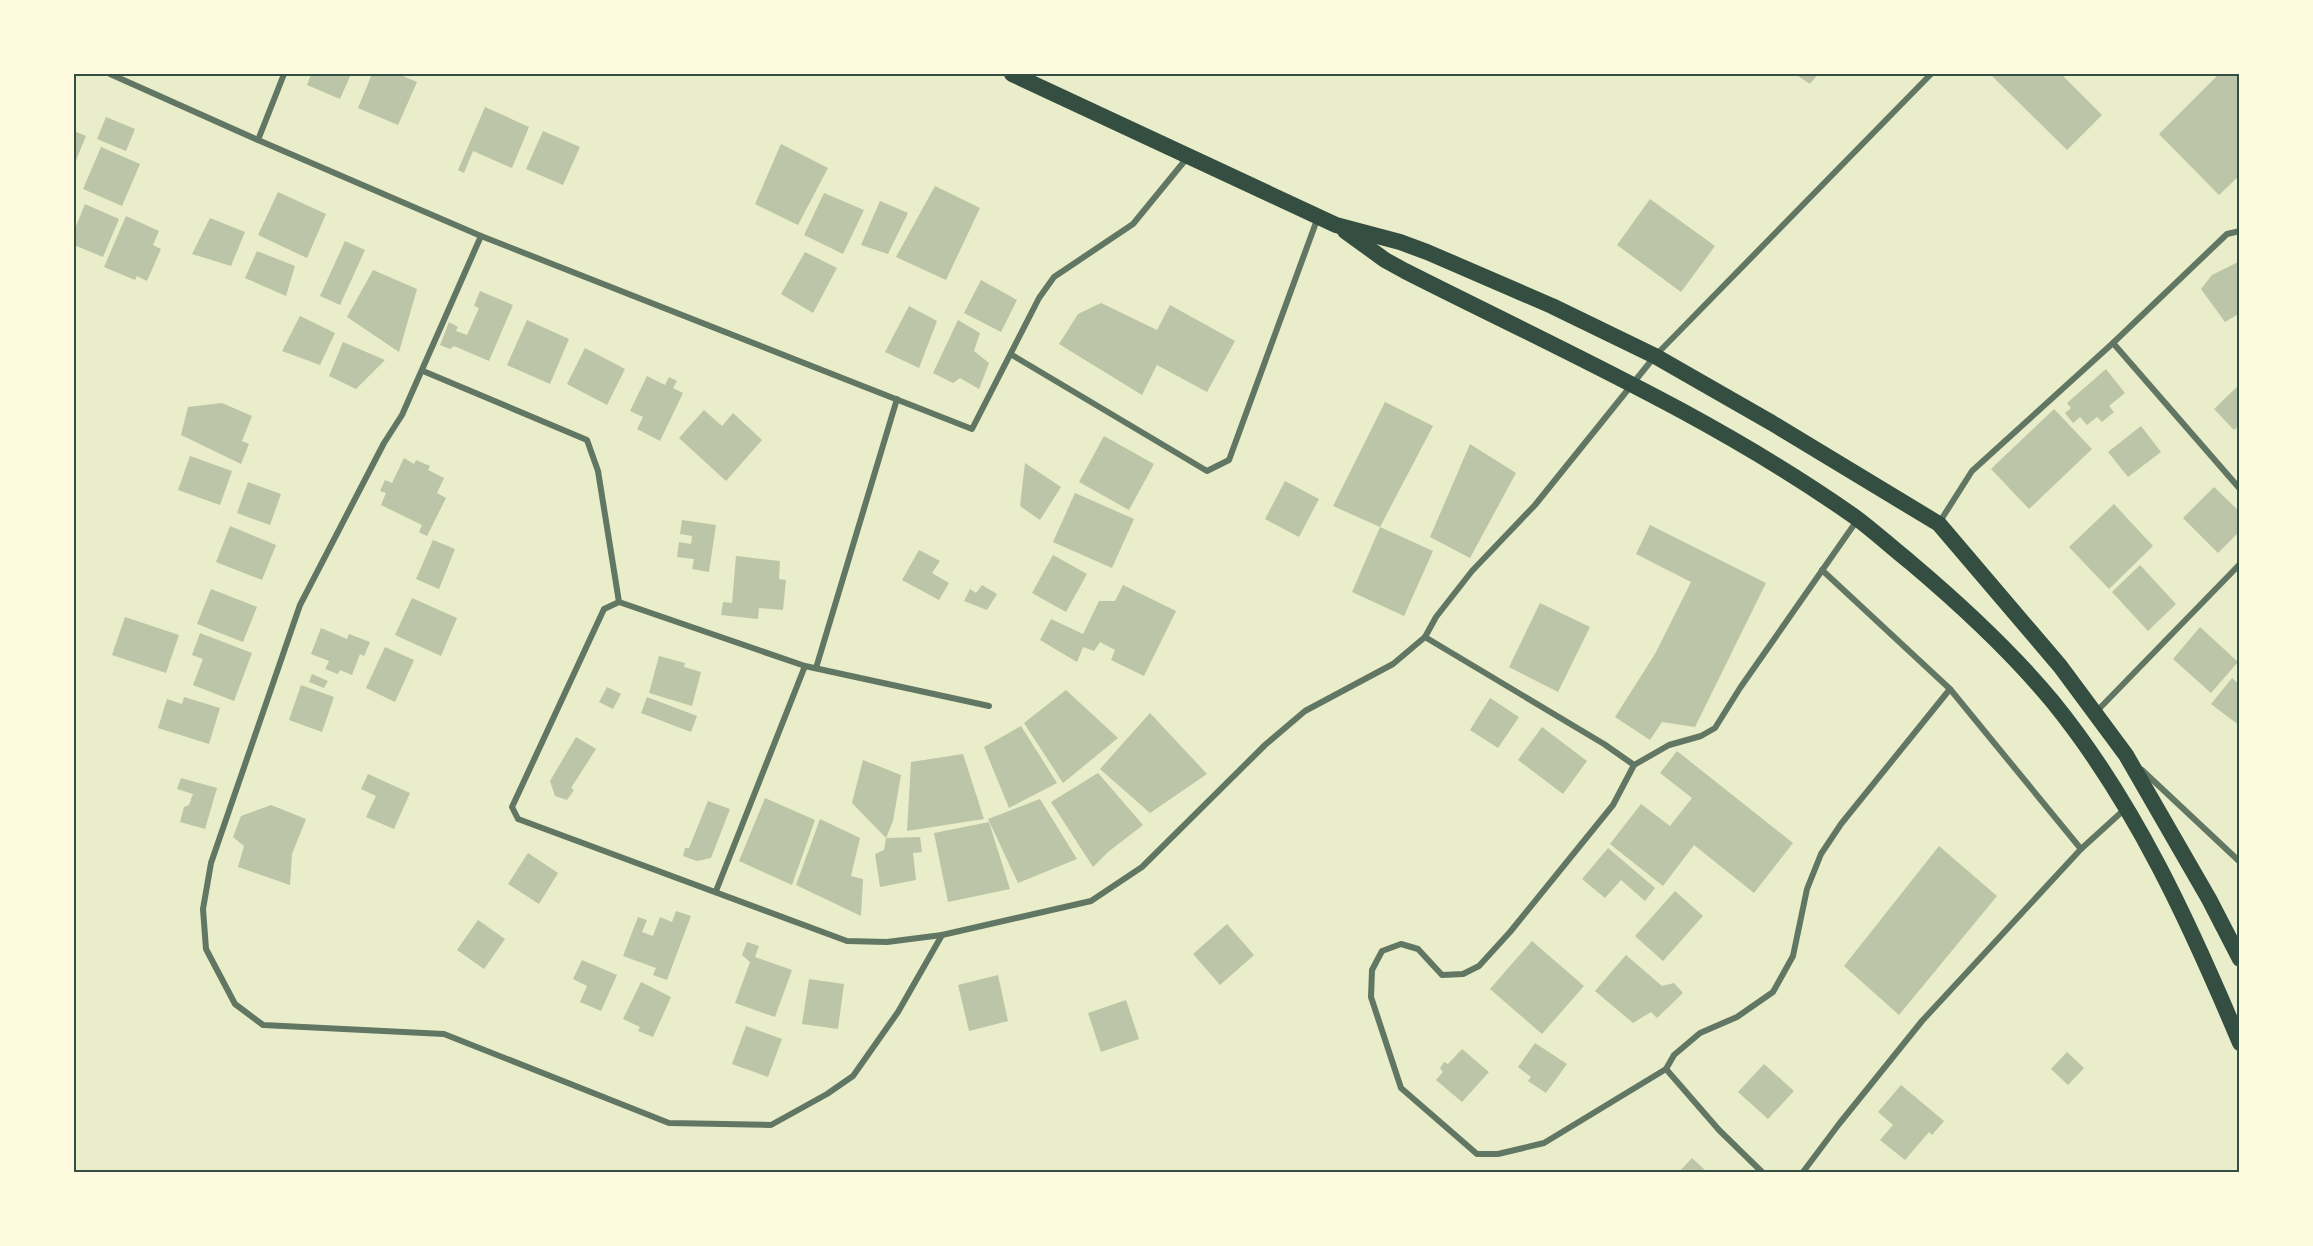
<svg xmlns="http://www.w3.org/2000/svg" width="2313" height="1246" viewBox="0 0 2313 1246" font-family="Inter,sans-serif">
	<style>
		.building { fill: #bcc5a7 }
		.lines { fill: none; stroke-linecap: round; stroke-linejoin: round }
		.minor { stroke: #617663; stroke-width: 6 }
		.trunk { stroke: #344e41; stroke-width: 16 }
		.neatline { fill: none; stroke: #344e41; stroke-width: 2 }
	</style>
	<rect width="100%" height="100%" fill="#e9edc9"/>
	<g class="building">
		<path d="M311 74H351L340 99 307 85Z"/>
		<path d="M372 74H398L417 82 398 125 358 108Z"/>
		<path d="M1795 74H1818L1810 84Z"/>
		<path d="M1990 74H2061L2102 115 2067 150Z"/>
		<path d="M2219 74H2240V175L2219 195 2159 134Z"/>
		<path d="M485 107 529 127 512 168 473 151 464 173 458 170Z"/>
		<path d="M106 117 135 129 126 151 97 139Z"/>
		<path d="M74 131 86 136 74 165Z"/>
		<path d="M543 131 580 147 563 185 526 169Z"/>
		<path d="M781 144 828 168 798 225 755 204Z"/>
		<path d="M101 147 140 164 122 206 83 189Z"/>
		<path d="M935 186 980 208 946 280 896 257Z"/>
		<path d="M278 192 326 214 307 258 258 235Z"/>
		<path d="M824 193 864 210 843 254 804 235Z"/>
		<path d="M1650 199 1715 246 1681 292 1617 245Z"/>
		<path d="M880 201 908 213 888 254 861 245Z"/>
		<path d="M85 204 119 219 103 257 74 245V231Z"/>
		<path d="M126 216 159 231 153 245 161 249 147 281 137 276 135 280 104 267Z"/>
		<path d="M210 218 245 232 231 266 192 254Z"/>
		<path d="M345 241 365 250 340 305 320 296Z"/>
		<path d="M257 251 295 266 286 296 245 278Z"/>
		<path d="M805 252 837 268 813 313 781 294Z"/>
		<path d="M2240 261V313L2225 322 2201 289 2212 275Z"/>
		<path d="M373 270 417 289 399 352 347 317Z"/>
		<path d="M981 280 1017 300 1001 332 964 313Z"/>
		<path d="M480 291 513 305 489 361 454 346 450 349 440 345 449 322 458 327 456 331 467 335 479 308 474 306Z"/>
		<path d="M1101 303 1157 330 1170 305 1235 341 1207 392 1157 365 1142 395 1059 344 1078 314Z"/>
		<path d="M909 306 937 321 919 368 885 352Z"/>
		<path d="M300 316 335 333 320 365 282 351Z"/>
		<path d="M527 320 569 339 550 384 507 365Z"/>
		<path d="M958 320 980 333 974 351 989 363 979 389 960 378 953 383 933 373Z"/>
		<path d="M343 342 385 360 356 389 329 376Z"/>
		<path d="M585 348 625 369 607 405 567 384Z"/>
		<path d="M2106 369 2125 393 2109 406 2114 412 2102 422 2097 417 2087 425 2080 417 2073 423 2065 413 2071 408 2067 403Z"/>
		<path d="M647 376 665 385 669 377 677 381 673 388 683 393 660 441 637 429 643 417 630 411Z"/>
		<path d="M2240 384V425L2234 430 2214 409Z"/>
		<path d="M1385 402 1433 426 1380 527 1333 506Z"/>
		<path d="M222 403 252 416 242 441 249 444 241 464 181 435 188 407Z"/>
		<path d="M2054 409 2092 449 2029 509 1991 469Z"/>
		<path d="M704 410 722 426 733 413 762 440 726 481 679 438Z"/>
		<path d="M2141 426 2161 452 2128 477 2108 452Z"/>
		<path d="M1104 436 1154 464 1129 510 1079 482Z"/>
		<path d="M1470 444 1516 473 1470 558 1430 537Z"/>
		<path d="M190 456 232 471 220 505 178 490Z"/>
		<path d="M404 458 414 464 416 460 430 466 428 470 444 478 437 493 446 498 427 536 419 532 422 525 381 505 386 493 380 491 385 480 392 483Z"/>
		<path d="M1025 463 1061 487 1040 520 1020 506Z"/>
		<path d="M1285 481 1319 499 1299 537 1265 519Z"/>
		<path d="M248 482 281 494 270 525 237 513Z"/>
		<path d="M2214 487 2240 512V531L2218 553 2183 518Z"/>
		<path d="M1075 493 1134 519 1112 568 1053 542Z"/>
		<path d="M2114 504 2153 546 2109 589 2069 547Z"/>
		<path d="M682 520 716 525 709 572 692 569 694 559 677 557 679 542 691 544 692 536 680 534Z"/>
		<path d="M1650 525 1766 583 1695 727 1662 722 1650 740 1615 717 1655 654 1691 582 1636 554Z"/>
		<path d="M230 526 276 545 262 580 216 562Z"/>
		<path d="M1380 527 1433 551 1404 616 1352 592Z"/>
		<path d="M433 540 455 549 439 589 416 579Z"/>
		<path d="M919 550 940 561 932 573 949 583 939 600 902 580Z"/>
		<path d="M1053 555 1087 574 1066 612 1032 593Z"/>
		<path d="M736 556 780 561 779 579 786 580 783 610 759 608 758 619 721 615 723 602 732 603Z"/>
		<path d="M2140 565 2176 604 2148 631 2112 592Z"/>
		<path d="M982 585 997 594 987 610 964 601 970 589 976 593Z"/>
		<path d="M1123 585 1176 611 1144 676 1111 660 1115 650 1100 642 1094 651 1083 647 1077 662 1040 640 1051 619 1083 634 1099 601H1115Z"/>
		<path d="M211 589 257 607 243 642 197 624Z"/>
		<path d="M412 598 457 618 441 656 395 635Z"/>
		<path d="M1540 603 1590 627 1558 692 1509 667Z"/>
		<path d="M125 617 179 635 166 673 112 655Z"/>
		<path d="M2200 627 2238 662 2211 693 2173 659Z"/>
		<path d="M321 628 347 639 349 634 370 642 364 656 360 654 352 675 340 670 338 674 325 669 329 661 311 654Z"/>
		<path d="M200 633 252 653 234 701 193 685 203 659 192 655Z"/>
		<path d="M385 647 414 660 395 702 366 688Z"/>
		<path d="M659 656 685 663 684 667 701 672 692 706 649 693Z"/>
		<path d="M312 674 328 681 324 688 309 682Z"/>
		<path d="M2232 678 2240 685V726L2211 704Z"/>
		<path d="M301 685 334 697 322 732 289 720Z"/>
		<path d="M607 687 621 694 613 709 599 702Z"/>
		<path d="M1066 690 1118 738 1063 783 1024 723Z"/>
		<path d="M184 697 220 708 209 744 158 728 167 699 182 704Z"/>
		<path d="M647 697 697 716 691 732 641 713Z"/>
		<path d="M1490 698 1519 717 1498 748 1470 730Z"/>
		<path d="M1150 713 1207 774 1150 813 1100 769Z"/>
		<path d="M1021 726 1057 783 1009 808 984 747Z"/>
		<path d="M1542 727 1587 761 1563 794 1518 760Z"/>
		<path d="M576 737 596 749 571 788 574 790 567 800 555 796 550 781Z"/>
		<path d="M1677 751 1793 843 1754 893 1694 845 1663 886 1610 844 1641 804 1670 826 1692 798 1660 773Z"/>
		<path d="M963 754 984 819 907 831 911 762Z"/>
		<path d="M863 760 901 775 893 821 886 838 852 803Z"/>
		<path d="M1098 773 1143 825 1108 852 1093 867 1051 802Z"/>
		<path d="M368 774 410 793 394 829 366 817 376 796 361 789Z"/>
		<path d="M181 778 217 788 205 829 180 822 184 807 189 805 193 794 177 789Z"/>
		<path d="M765 798 815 820 792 885 739 861Z"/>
		<path d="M1040 799 1077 859 1018 883 988 819Z"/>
		<path d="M708 801 730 809 711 858 697 861 683 856 685 848H689Z"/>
		<path d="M271 805 306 819 292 854 290 885 238 867 244 846 233 837 241 816Z"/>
		<path d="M820 819 860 838 851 876 863 879 861 916 796 885Z"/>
		<path d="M989 822 1010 889 948 902 934 833Z"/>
		<path d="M920 837 922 852 913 853 916 880 880 887 875 854 884 850 886 838Z"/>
		<path d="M1939 846 1997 896 1899 1015 1844 966Z"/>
		<path d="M1608 848 1655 888 1645 901 1621 880 1605 898 1582 879Z"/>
		<path d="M528 853 558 873 539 904 508 884Z"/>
		<path d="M1675 891 1703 916 1663 961 1635 936Z"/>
		<path d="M676 911 691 916 667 980 653 975 656 968 623 956 638 917 647 920 642 932 653 936 660 917 672 922Z"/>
		<path d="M478 920 505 939 484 969 457 950Z"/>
		<path d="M1227 924 1254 955 1220 985 1193 954Z"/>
		<path d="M1532 941 1584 986 1542 1034 1490 989Z"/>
		<path d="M747 942 759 946 755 957 792 970 775 1017 735 1003 750 962 742 955Z"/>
		<path d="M1626 955 1662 986 1674 983 1683 993 1657 1018 1651 1012 1633 1023 1595 991Z"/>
		<path d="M582 960 617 975 601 1011 580 1002 587 986 573 979Z"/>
		<path d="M998 975 1008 1021 969 1031 958 985Z"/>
		<path d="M809 979 844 984 838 1029 802 1024Z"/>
		<path d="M641 982 671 997 653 1037 638 1031 640 1027 623 1019Z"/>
		<path d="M1126 1000 1139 1039 1101 1052 1088 1013Z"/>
		<path d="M746 1026 782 1039 768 1077 732 1064Z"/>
		<path d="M1535 1043 1567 1064 1546 1093 1528 1081 1531 1077 1518 1067Z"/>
		<path d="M1462 1049 1489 1072 1462 1102 1436 1080 1443 1072 1440 1068 1444 1062 1448 1064Z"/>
		<path d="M2067 1052 2084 1068 2068 1085 2051 1069Z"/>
		<path d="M1764 1064 1794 1091 1768 1119 1738 1092Z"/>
		<path d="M1901 1085 1944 1121 1932 1135 1929 1132 1905 1160 1880 1140 1893 1125 1878 1112Z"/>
		<path d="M1692 1158 1707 1172H1679Z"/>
	</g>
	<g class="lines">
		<g class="minor">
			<path d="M110 74 258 140 481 236 972 429 1039 298 1054 277 1133 224 1187 158"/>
			<path d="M258 140 284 74"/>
			<path d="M481 236 402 415 384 443 300 605 211 863 203 909 206 949 235 1004 263 1025 444 1034 669 1123 771 1125 827 1094 853 1076 898 1012 942 935"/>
			<path d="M2113 343 2240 489"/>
			<path d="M1012 355 1207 471 1229 460 1318 217"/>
			<path d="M423 371 587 440 598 471 619 602"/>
			<path d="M1939 523 1972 471 2113 343 2227 234 2240 231"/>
			<path d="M1822 570 1950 689 2081 849"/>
			<path d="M1425 637 1604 744 1634 765 1669 745 1701 736 1715 728 1740 688 1858 519"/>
			<path d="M816 668 897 399"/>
			<path d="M989 706 805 666 619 602 604 609 512 807 518 819 847 941 887 942 942 935 1091 901 1142 867 1265 745 1305 711 1393 664 1425 637 1436 617 1472 571 1535 505 1655 356 1931 74"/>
			<path d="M2096 712 2240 564"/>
			<path d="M1634 765 1613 805 1510 932 1479 966 1463 974 1442 975 1418 949 1401 944 1382 951 1372 970 1371 997 1401 1088 1477 1154H1498L1544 1143 1666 1069"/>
			<path d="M2142 770 2240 862"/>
			<path d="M716 891 805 666"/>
			<path d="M1762 1172 1719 1130 1666 1069 1674 1055 1700 1033 1737 1017 1773 992 1793 956 1807 889 1821 854 1841 824 1950 689"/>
			<path d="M1803 1172 1839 1124 1922 1021 2081 849 2125 809"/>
		</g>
		<g class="trunk">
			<path d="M1012 74 1336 225 1400 242 1427 252 1552 306 1655 356 1772 423 1939 524 2060 666 2126 755 2209 899 2240 959"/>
			<path d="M1345 231 1385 260 1405 271C1557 348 1715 418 1855 517 1874 531 1891 547 1910 562 1961 605 2010 650 2053 702 2135 803 2190 924 2240 1043"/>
		</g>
	</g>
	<rect width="2313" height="1246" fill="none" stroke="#fefae0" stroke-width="150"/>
	<rect x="75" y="75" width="2163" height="1096" class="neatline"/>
</svg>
